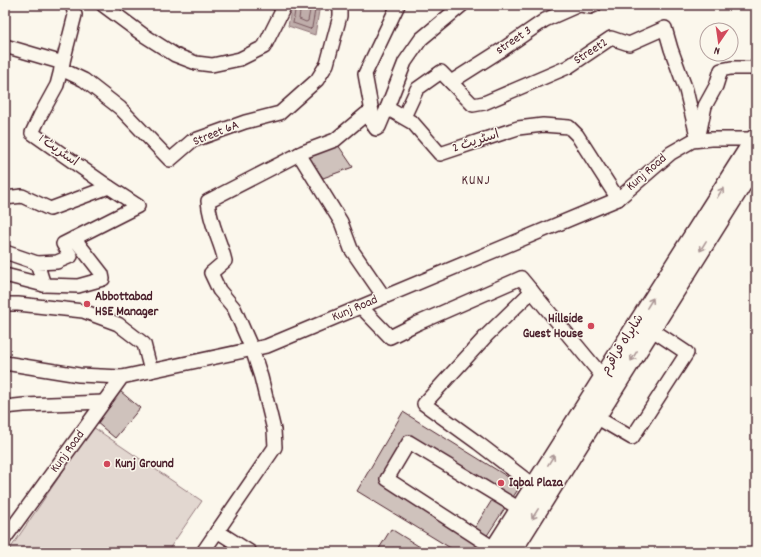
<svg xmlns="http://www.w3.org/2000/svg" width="761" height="557" viewBox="0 0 761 557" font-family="Dekko,'Playpen Sans Arabic',sans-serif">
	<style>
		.green { fill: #e2d7d0; stroke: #967b7e }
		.water { fill: #bfadaa; stroke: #907477 }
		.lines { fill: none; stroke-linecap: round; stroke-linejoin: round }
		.shore { stroke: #79585e; stroke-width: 1 }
		.building { fill: #cfc2bc; stroke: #4a1f2b }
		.minor-casing { stroke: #4a1f2b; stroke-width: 16 }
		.highway-casing { stroke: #4a1f2b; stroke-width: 22 }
		.minor { stroke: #fbf7ec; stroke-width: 13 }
		.highway { stroke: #fbf7ec; stroke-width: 19 }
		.oneway { stroke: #ab9695 }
		.poi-dot { fill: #d1495b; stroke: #fbf7ec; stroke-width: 1.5 }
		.labels { text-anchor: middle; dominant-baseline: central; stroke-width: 3; stroke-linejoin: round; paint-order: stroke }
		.street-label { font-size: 13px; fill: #4a1f2b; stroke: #fbf7ec }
		.poi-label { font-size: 13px; font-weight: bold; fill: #4a1f2b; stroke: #fbf7ec; text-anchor: start }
		.neighbourhood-label { font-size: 14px; letter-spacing: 1px; fill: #4a1f2b; stroke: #fbf7ec }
	</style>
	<rect width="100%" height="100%" fill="#fbf7ec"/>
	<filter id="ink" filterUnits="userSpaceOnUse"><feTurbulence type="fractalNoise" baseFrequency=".025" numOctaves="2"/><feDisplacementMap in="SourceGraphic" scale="8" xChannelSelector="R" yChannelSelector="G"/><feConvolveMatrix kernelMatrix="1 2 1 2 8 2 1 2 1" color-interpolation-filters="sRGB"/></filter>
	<g filter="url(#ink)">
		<path class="green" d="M93 427 202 501 167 552H8Z"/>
		<path class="water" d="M292 5H320L315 35 288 26Z"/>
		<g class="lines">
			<g class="shore">
				<path d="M296 5 293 23 310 29 312 27 316 5"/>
				<path d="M301 5 299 19 306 22 308 21 311 5"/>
			</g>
		</g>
		<g class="building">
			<path d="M338 145 353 167 323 178 308 156Z"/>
			<path d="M120 391 140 408 115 438 96 422Z"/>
			<path d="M403 412 521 485 511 500 407 435 381 481 482 546 479 552H457L357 491Z"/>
			<path d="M492 500 505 508 486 537 474 529Z"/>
			<path d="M391 529 428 552H399L393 548 391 552H377Z"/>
		</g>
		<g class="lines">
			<defs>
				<g id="minor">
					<path d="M103 5 142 34 175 55 196 63 212 65 240 59 264 47 284 7 279 5"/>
					<path d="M580 5 590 7 595 5"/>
					<path d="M5 46 63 63"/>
					<path d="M61 69 84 80 120 108 170 160 192 141 245 122 280 113 317 80 327 64 340 16V5"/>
					<path d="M451 82 503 49 545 20 579 5"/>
					<path d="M387 108 405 62 421 39 462 5"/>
					<path d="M404 117 417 89 441 72 473 105 484 103 568 67 611 38 629 44 665 28 671 49 686 90 698 140 705 106 716 86 721 70 731 68H756"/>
					<path d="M374 123 365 74 398 5"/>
					<path d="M299 154 341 222 351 249 384 297"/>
					<path d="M5 198 22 196 50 209 109 187"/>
					<path d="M74 238 102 274 103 279 78 286 44 285 37 263 57 262 71 256 63 244 138 206 109 187 32 133 40 116 57 85 75 15 73 8 75 5"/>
					<path d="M5 252 37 263"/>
					<path d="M5 275 44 285"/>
					<path d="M532 291 487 335 424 404 478 443 534 486"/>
					<path d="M5 304H18L83 311 118 324 144 344 151 371"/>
					<path d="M361 307 390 337 416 324 521 278 603 377"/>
					<path d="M5 363 79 375 122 377"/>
					<path d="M5 407 24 405 104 402"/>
					<path d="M596 417 632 438 687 353 651 329"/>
					<path d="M217 531 250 552"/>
					<path d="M5 538 122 377 267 346 618 199 671 153 692 141 711 139H755"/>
					<path d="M495 549 387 479 409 442 520 509"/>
					<path d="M203 552 275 447 274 430 261 377 252 349 234 308 219 290 211 273 225 261C220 239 210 225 208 201L303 152 335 140 366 114 376 129 379 127 387 108 413 123 440 154 518 128 543 125 569 127 577 135 618 199"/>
				</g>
				<g id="highway">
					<path d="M493 552 755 139"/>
					<path d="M511 552 748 174 756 168"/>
				</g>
			</defs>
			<use href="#minor" class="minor-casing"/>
			<use href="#highway" class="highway-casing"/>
			<use href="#minor" class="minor"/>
			<use href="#highway" class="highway"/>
		</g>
		<defs><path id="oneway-shaft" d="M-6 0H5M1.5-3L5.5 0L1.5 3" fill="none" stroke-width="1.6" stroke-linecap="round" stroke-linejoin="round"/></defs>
		<g class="oneway">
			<use href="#oneway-shaft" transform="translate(720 193) rotate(-58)"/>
			<use href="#oneway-shaft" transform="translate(703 246) rotate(122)"/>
			<use href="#oneway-shaft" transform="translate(650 303) rotate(-58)"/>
			<use href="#oneway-shaft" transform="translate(634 356) rotate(122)"/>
			<use href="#oneway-shaft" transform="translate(551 460) rotate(-58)"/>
			<use href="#oneway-shaft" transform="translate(535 514) rotate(122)"/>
		</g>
	</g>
	<g class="poi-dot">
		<circle cx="87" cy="304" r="4"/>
		<circle cx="591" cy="326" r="4"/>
		<circle cx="107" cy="464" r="4"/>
		<circle cx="501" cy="483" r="4"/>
	</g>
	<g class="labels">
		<g class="street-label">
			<text transform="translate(514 41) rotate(-34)">street 3</text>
			<text transform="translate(591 52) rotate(-33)">Street2</text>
			<text transform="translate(216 134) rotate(-22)">Street 6A</text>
			<text transform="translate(476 142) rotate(-18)">اسٹریٹ 2</text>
			<text transform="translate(58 151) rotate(35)">اسٹریٹ 1</text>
			<text transform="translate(647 173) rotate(-41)">Kunj Road</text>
			<text transform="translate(355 309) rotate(-23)">Kunj Road</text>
			<text transform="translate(623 345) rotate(-58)">شاہراہ قراقرم</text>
			<text transform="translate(68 452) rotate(-54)">Kunj Road</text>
		</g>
		<g class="poi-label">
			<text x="95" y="297">Abbottabad<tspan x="95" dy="15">HSE Manager</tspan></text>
			<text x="583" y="319" text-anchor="end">Hillside<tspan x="583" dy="15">Guest House</tspan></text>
			<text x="115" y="464">Kunj Ground</text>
			<text x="509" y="483">Iqbal Plaza</text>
		</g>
		<g class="neighbourhood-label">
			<text x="476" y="181">KUNJ</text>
		</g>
	</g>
	<rect width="761" height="557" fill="none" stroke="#fbf7ec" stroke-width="20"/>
	<rect x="10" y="10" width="741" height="537" fill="none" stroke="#4a1f2b" stroke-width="1.5" filter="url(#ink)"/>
	<g transform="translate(719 42) rotate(193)"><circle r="19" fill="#fbf7ec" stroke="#b4a19f"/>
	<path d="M0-3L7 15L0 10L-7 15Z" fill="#d1495b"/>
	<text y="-6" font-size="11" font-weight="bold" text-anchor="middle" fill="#4a1f2b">N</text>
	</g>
</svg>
